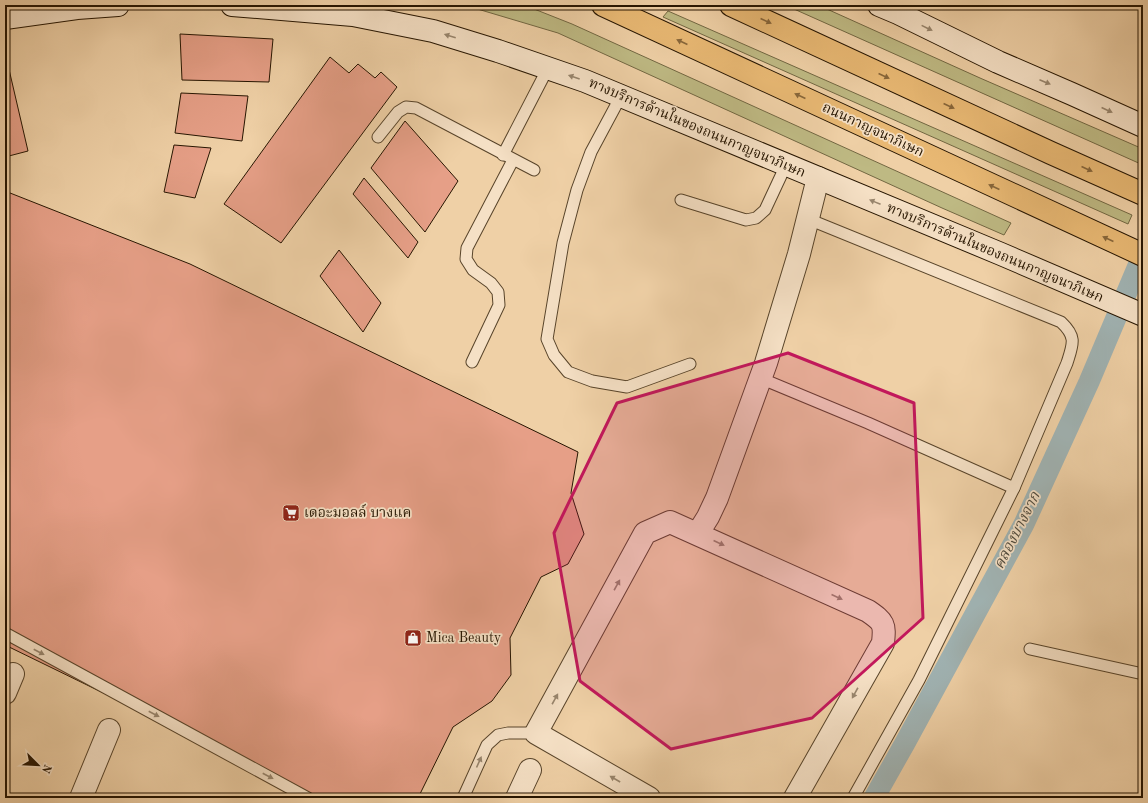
<svg xmlns="http://www.w3.org/2000/svg" width="1148" height="803" viewBox="0 0 1148 803" font-family="'Old Standard TT','Noto Serif Thai',serif">
	<style>
		.green { fill: #beb983; stroke: #726742 }
		.lines { fill: none; stroke-linecap: round; stroke-linejoin: round }
		.canal { stroke: #a0b3b3; stroke-width: 21 }
		.building { fill: #e69f87; stroke: #261501 }
		.lane-casing { stroke: #58442a; stroke-width: 13 }
		.street-casing { stroke: #58442a; stroke-width: 24 }
		.secondary-casing { stroke: #261501; stroke-width: 24 }
		.highway-casing { stroke: #261501; stroke-width: 24 }
		.lane { stroke: #f5e0c5; stroke-width: 11 }
		.street { stroke: #f5e0c5; stroke-width: 22 }
		.secondary { stroke: #f5e0c5; stroke-width: 22 }
		.highway { stroke: #e8b873; stroke-width: 22 }
		.oneway { fill: #87663a }
		.oneway2 { fill: #98856d }
		.marked { fill: #c2185b; fill-opacity: 0.2; stroke: #c2185b; stroke-width: 3; stroke-linejoin: round }
		.labels { text-anchor: middle; dominant-baseline: central; stroke-width: 3.5; stroke-linejoin: round; paint-order: stroke }
		.street-label { font-size: 14px; fill: #261501; stroke: #f5e0c5 }
		.poi-label { font-size: 14px; fill: #261501; stroke: #f5e0c5; text-anchor: start }
		.water-label { font-size: 15px; font-style: italic; fill: #514c3f; stroke: #f5e0c5 }
	</style>
	<rect width="100%" height="100%" fill="#efd0a6"/>
	<filter id="stains"><feTurbulence type="fractalNoise" baseFrequency=".005" numOctaves="4"/><feColorMatrix values="0 0 0 0 .2 0 0 0 0 .09 0 0 0 0 .02 0 0 0 .5 -.17"/></filter>
	<radialGradient id="worn" r=".72"><stop offset=".6" stop-color="#630" stop-opacity="0"/><stop offset="1" stop-color="#630" stop-opacity=".3"/></radialGradient>
	<g class="green">
		<path d="M464 5H524L572 24 1011 223 1004 235 942 208 558 33Z"/>
		<path d="M785 5H818L980 78 1143 149V165Z"/>
		<path d="M668 11 1132 215 1128 224 663 17Z"/>
	</g>
	<g class="lines">
		<path class="canal" d="M874 798 905 743 1024 524 1089 382 1143 254"/>
	</g>
	<g class="building">
		<path d="M180 34 273 39 269 82 182 80Z"/>
		<path d="M330 57 349 73 358 64 375 78 381 72 397 87 281 243 224 204Z"/>
		<path d="M5 65H8L28 151 5 157Z"/>
		<path d="M181 93 248 96 242 141 175 133Z"/>
		<path d="M405 121 458 181 425 232 371 168Z"/>
		<path d="M174 145 211 148 195 198 164 192Z"/>
		<path d="M364 178 418 242 408 258 353 194Z"/>
		<path d="M5 191 190 264 578 452 571 493 584 534 568 564 541 577 510 638 511 675 492 701 453 727 418 798H319L5 645Z"/>
		<path d="M339 250 381 303 363 332 320 276Z"/>
	</g>
	<g class="lines">
		<defs>
			<g id="lane">
				<path d="M621 96 591 152 577 190 563 243 547 339 554 355 568 372 592 381 627 387 690 364"/>
				<path d="M378 137 398 112 406 107 416 108 534 170"/>
				<path d="M503 155 548 68"/>
				<path d="M681 200 746 220 756 218 765 210 786 165"/>
				<path d="M808 219 1061 322C1077 337 1073 344 1067 363L1014 488"/>
				<path d="M472 362 499 305 498 292 491 283 473 270 466 259 467 248 513 160"/>
				<path d="M760 378 868 423 1014 488 919 680 853 798"/>
				<path d="M5 633 308 798"/>
				<path d="M1030 649 1143 674"/>
				<path d="M463 798 487 745 498 735 508 733H536"/>
			</g>
			<g id="street">
				<path d="M698 533 708 517 717 498 766 363 799 254 818 178"/>
				<path d="M5 693 13 674"/>
				<path d="M81 798 109 730"/>
				<path d="M517 798 530 770"/>
				<path d="M649 798 536 733 645 533 670 522 868 611C884 622 885 624 883 643L795 798"/>
			</g>
			<g id="secondary">
				<path d="M232 5 353 15 433 31 498 51 585 81 1001 254 1143 315"/>
				<path d="M879 5 898 13 998 62 1072 94 1143 126"/>
				<path d="M5 18 77 8 118 5"/>
			</g>
			<g id="highway">
				<path d="M603 5 1143 255"/>
				<path d="M731 5 1051 153 1143 194"/>
			</g>
		</defs>
		<use href="#lane" class="lane-casing"/>
		<use href="#street" class="street-casing"/>
		<use href="#secondary" class="secondary-casing"/>
		<use href="#highway" class="highway-casing"/>
		<use href="#lane" class="lane"/>
		<use href="#street" class="street"/>
		<use href="#secondary" class="secondary"/>
		<use href="#highway" class="highway"/>
	</g>
	<defs><path id="oneway-solid" d="M-6-.8H1V-3.2L6.5 0L1 3.2V.8H-6Z"/></defs>
	<g class="oneway">
		<use href="#oneway-solid" transform="translate(766 21) rotate(25)"/>
		<use href="#oneway-solid" transform="translate(682 42) rotate(-155)"/>
		<use href="#oneway-solid" transform="translate(884 76) rotate(25)"/>
		<use href="#oneway-solid" transform="translate(800 96) rotate(-155)"/>
		<use href="#oneway-solid" transform="translate(949 106) rotate(25)"/>
		<use href="#oneway-solid" transform="translate(1087 169) rotate(24)"/>
		<use href="#oneway-solid" transform="translate(994 187) rotate(-155)"/>
		<use href="#oneway-solid" transform="translate(1108 239) rotate(-155)"/>
	</g>
	<g class="oneway2">
		<use href="#oneway-solid" transform="translate(927 28) rotate(26)"/>
		<use href="#oneway-solid" transform="translate(450 36) rotate(-163)"/>
		<use href="#oneway-solid" transform="translate(574 77) rotate(-161)"/>
		<use href="#oneway-solid" transform="translate(1045 82) rotate(23)"/>
		<use href="#oneway-solid" transform="translate(1107 110) rotate(25)"/>
		<use href="#oneway-solid" transform="translate(875 202) rotate(-158)"/>
		<use href="#oneway-solid" transform="translate(719 543) rotate(25)"/>
		<use href="#oneway-solid" transform="translate(617 585) rotate(-61)"/>
		<use href="#oneway-solid" transform="translate(837 597) rotate(24)"/>
		<use href="#oneway-solid" transform="translate(39 652) rotate(28)"/>
		<use href="#oneway-solid" transform="translate(855 693) rotate(119)"/>
		<use href="#oneway-solid" transform="translate(555 699) rotate(-61)"/>
		<use href="#oneway-solid" transform="translate(154 714) rotate(28)"/>
		<use href="#oneway-solid" transform="translate(479 762) rotate(-66)"/>
		<use href="#oneway-solid" transform="translate(268 776) rotate(28)"/>
		<use href="#oneway-solid" transform="translate(615 779) rotate(-150)"/>
	</g>
	<path class="marked" d="M788 353 914 403 923 618 812 718 671 749 580 681 554 533 617 403Z"/>
	<defs>
		<symbol id="supermarket-square" viewBox="-11 -11 22 22"><rect x="-9" y="-9" width="18" height="18" rx="4" fill="#8f2418" stroke="#f5e0c5"/><path d="M-6-5.5h2.5l.6 2H6L4.5 2H-2.5L-4.4-4H-6ZM-1.5 3.2a1.3 1.3 0 1 0 .1 0ZM3 3.2a1.3 1.3 0 1 0 .1 0Z" fill="#fff"/></symbol>
		<symbol id="shop-square" viewBox="-11 -11 22 22"><rect x="-9" y="-9" width="18" height="18" rx="4" fill="#8f2418" stroke="#f5e0c5"/><path d="M-5-2.5h2.3a2.7 3.5 0 0 1 5.4 0H5L5.5 6h-11ZM-1.5-2.5h3a1.5 2.3 0 0 0-3 0Z" fill="#fff"/></symbol>
	</defs>
	<g fill-rule="evenodd">
		<use href="#supermarket-square" x="281" y="503" width="20" height="20"/>
		<use href="#shop-square" x="403" y="628" width="20" height="20"/>
	</g>
	<g class="labels">
		<g class="street-label">
			<text transform="translate(697 128) rotate(23)">ทางบริการด้านในของถนนกาญจนาภิเษก</text>
			<text transform="translate(873 130) rotate(25)">ถนนกาญจนาภิเษก</text>
			<text transform="translate(995 253) rotate(23)">ทางบริการด้านในของถนนกาญจนาภิเษก</text>
		</g>
		<g class="poi-label">
			<text x="304" y="513">เดอะมอลล์ บางแค</text>
			<text x="426" y="638">Mica Beauty</text>
		</g>
		<g class="water-label">
			<text transform="translate(1018 531) rotate(-63)">คลองบางจาก</text>
		</g>
	</g>
	<rect width="1148" height="803" fill="none" stroke="#efd0a6" stroke-width="20"/>
	<rect x="6" y="6" width="1136" height="791" fill="none" stroke="#261501" stroke-width="2"/>
	<rect x="10" y="10" width="1128" height="783" fill="none" stroke="#261501"/>
	<g transform="translate(38 765) rotate(114)" stroke="#f5e0c5" stroke-width="3" paint-order="stroke">
	<path d="M0-3L7 15L0 10L-7 15Z" fill="#261501"/>
	<text y="-6" font-size="11" font-weight="bold" text-anchor="middle" fill="#261501">N</text>
	</g>
	<rect width="100%" height="100%" filter="url(#stains)"/>
	<rect width="100%" height="100%" fill="url(#worn)"/>
</svg>
